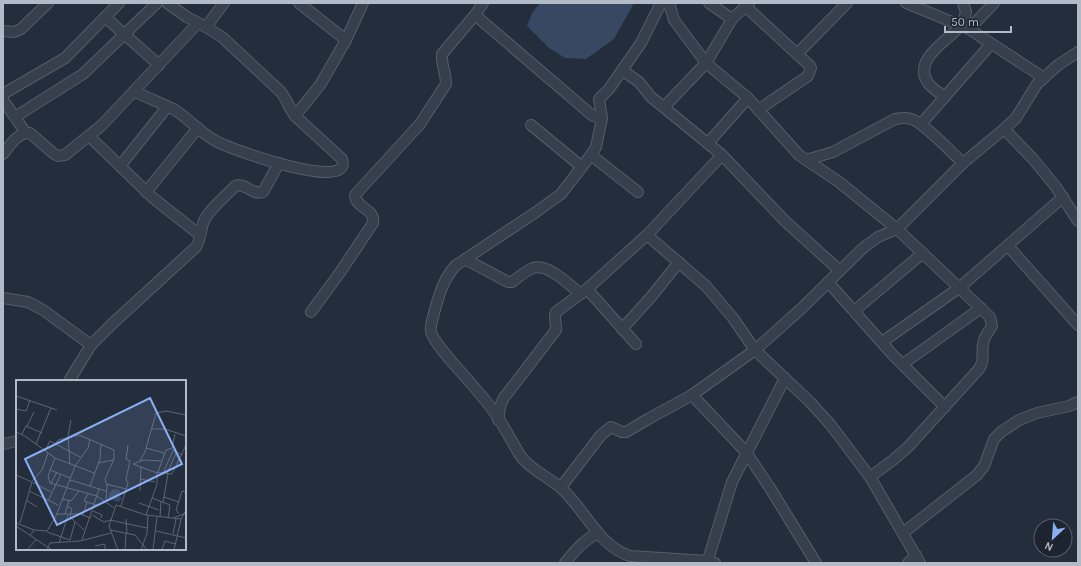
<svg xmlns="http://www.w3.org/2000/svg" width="1081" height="566" viewBox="0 0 1081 566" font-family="Karla,sans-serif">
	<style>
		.water { fill: #384862 }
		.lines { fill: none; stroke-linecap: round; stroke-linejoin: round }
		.minor-casing { stroke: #555d69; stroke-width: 12 }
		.minor { stroke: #373f4c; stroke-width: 10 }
		.inset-road { fill: none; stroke: #5d6573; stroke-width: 1 }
		.view { fill: #8aaff4; fill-opacity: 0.15; stroke: #8aaff4; stroke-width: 2 }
		.inset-edge { fill: none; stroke: #b3bac7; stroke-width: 2 }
	</style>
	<rect width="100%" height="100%" fill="#242d3b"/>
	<path class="water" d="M540 3H634L614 39 586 59 565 58 549 48 527 26 532 13Z"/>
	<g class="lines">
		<defs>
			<g id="minor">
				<path d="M299 3 346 40"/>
				<path d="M661 3 641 43 609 89 599 99 602 118 596 147 591 155 561 194 536 212 455 266C443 280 439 295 434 313 433 318 430 325 431 331 432 343 470 381 479 393 491 406 502 423 510 438 515 445 518 455 525 461 535 472 550 478 561 488 585 509 598 546 630 556L708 561 715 563"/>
				<path d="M669 3 674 20 706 63 748 98 799 155 839 182 897 229 990 317 992 326C989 331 985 336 984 340 980 351 986 358 979 369L908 447 893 460 870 477"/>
				<path d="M709 3 732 19"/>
				<path d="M906 3 969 29 1044 78"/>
				<path d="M745 6 810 66 811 68 808 76 758 110"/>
				<path d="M475 15 593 116 602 118"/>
				<path d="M105 17 159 65"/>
				<path d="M206 27 224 3"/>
				<path d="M969 29 994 3"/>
				<path d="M3 31 14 32 21 29 48 3"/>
				<path d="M797 54 847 3"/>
				<path d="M622 70 639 82 651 97 722 155 785 221 839 270"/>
				<path d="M134 91C147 98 162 103 175 110 189 119 200 132 214 140 226 148 354 194 342 159L295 116C289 108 287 100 281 92L222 37 206 27 187 17 167 3"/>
				<path d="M3 94 65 58 119 3"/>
				<path d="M945 97C939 93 932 88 928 83 912 59 948 41 960 26 963 22 965 17 966 12L963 3"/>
				<path d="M3 100 26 133"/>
				<path d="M664 107 706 63 732 19 749 3"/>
				<path d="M295 116 320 85 346 40 363 3"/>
				<path d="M15 117 83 74 157 3"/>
				<path d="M921 124 991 44"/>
				<path d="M531 125 582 167"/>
				<path d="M1004 129 1033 159 1056 187 1078 221"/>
				<path d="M89 136 153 198 200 235"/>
				<path d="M708 143 748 98"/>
				<path d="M3 154C10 145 18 132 30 133L54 154 58 156 65 155 102 125 198 23"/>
				<path d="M591 155 638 192"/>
				<path d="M806 160 833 152 895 119C900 118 906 117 911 119 923 122 952 153 963 163"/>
				<path d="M120 166 167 107"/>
				<path d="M146 192 198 128"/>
				<path d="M647 235 706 286 733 318 755 350 810 402 830 424 870 477 920 563"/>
				<path d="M1008 246 1078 325"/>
				<path d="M465 259 508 282H512C519 277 525 271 533 268 548 263 569 285 581 294"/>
				<path d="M828 282 892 354 945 407"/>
				<path d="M587 289 636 344"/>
				<path d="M3 298 28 302 43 310 91 345"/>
				<path d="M854 311 923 253"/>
				<path d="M311 312 341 271 373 223C376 209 355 208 355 195L420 124 446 84C446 73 441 64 442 54L475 15 483 3"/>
				<path d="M622 329 651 297 679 262"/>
				<path d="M882 342 959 288 1063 197"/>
				<path d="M903 364 981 308"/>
				<path d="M69 381 91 345 112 324 196 247C202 238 200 226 206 217 214 205 226 196 235 186 245 182 253 196 263 192L279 163"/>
				<path d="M692 395 746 452 770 488 816 563"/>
				<path d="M498 420 500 407 503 399 556 330C557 323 553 318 556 312L587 289 647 235 722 155"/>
				<path d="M3 444 17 441"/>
				<path d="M561 487 601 435 611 427 622 432H626L648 419 692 395 755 350 802 308 863 248 878 237 897 229 963 163 1004 129 1016 118 1037 84 1058 65 1078 52"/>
				<path d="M903 533 977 475 984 466 994 439 1001 432 1019 420 1037 413 1069 406 1078 402"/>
				<path d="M565 563C576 549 583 541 598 533"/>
				<path d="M707 563 732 482 785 378"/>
				<path d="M908 563 916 555"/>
			</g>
		</defs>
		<use href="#minor" class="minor-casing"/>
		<use href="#minor" class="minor"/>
	</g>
	<g transform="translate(16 380)">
		<rect width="170" height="170" fill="#242d3b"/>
		<path d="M97 109 104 110 103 116 106 118 103 122 93 119V114Z" fill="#384862"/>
		<path class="inset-road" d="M0 16 41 30M0 29 10 31 14 20M11 46 18 32M136 49H149L170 56M0 52 9 56 39 78 78 93M6 54 10 46 26 53M20 64 35 28M39 64 42 60 63 55 98 70V79L89 99 91 106 90 122M130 68 148 73M156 70 167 75M29 71 34 61 64 77M39 78 32 96 34 103 81 116 98 128M124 81 129 72 140 33 150 31 170 35M145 81 128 80 117 84 138 92 156 94 170 65M82 83 97 80M54 84 52 56 55 40M34 90 54 98M142 92 150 70 156 68 159 54M147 93 157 71M151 94 160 73M0 95 16 102 4 143M124 99 139 102M54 100 90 111M16 101 26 90 32 73M16 102 35 112M35 103 41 92M90 104 110 109M74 106 84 79 85 64M13 111 42 125M124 111 125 87M72 114 68 121 80 125M148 117 163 122M136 118 154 125 152 138M46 119 55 121 63 111M10 120 21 127M32 121 45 94M147 122 152 94M123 123 143 130M51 126 56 129 54 137 68 150M105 126 112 103 110 99 114 81 110 79 112 65M77 131 86 135 85 138M41 134H64L75 138M49 134 53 121M163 134 160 130 166 111 170 112M67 135 71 122M76 135 88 142 94 140M130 135 141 104V92M144 137 145 121M157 138 170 133M110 139 111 153M94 140 131 148M0 143 18 150M0 146 36 170M94 150 119 155 131 170M140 151 170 158M31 152 54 160M157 154 160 139M14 156 18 150 31 151 40 136 59 86 72 68 74 59M54 160 59 142M66 160 83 109M43 163 52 135M79 166 89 164V170M146 169 149 161 159 164M11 170 20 160M31 170 34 163 64 161 95 153M102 170 93 146 100 125 130 135 165 139M109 170 110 153M125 170 131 153 132 135M137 170 141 137M158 170 165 139 170 130"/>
		<path class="view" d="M134 18 166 84 41 145 9 79Z"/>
		<rect width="170" height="170" class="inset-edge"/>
	</g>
	<rect width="1081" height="566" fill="none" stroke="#b3bac7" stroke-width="8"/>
	<g transform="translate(1053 538) rotate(206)"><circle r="19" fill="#1d2430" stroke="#59606c"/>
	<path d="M0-3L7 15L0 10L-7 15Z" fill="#8aaff4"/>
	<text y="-6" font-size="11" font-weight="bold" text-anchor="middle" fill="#b3bac7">N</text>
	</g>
	<path d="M945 26v6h66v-6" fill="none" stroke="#b3bac7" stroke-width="2"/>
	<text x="951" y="26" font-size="12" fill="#b3bac7" stroke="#1d2430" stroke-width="3" paint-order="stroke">50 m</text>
</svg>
